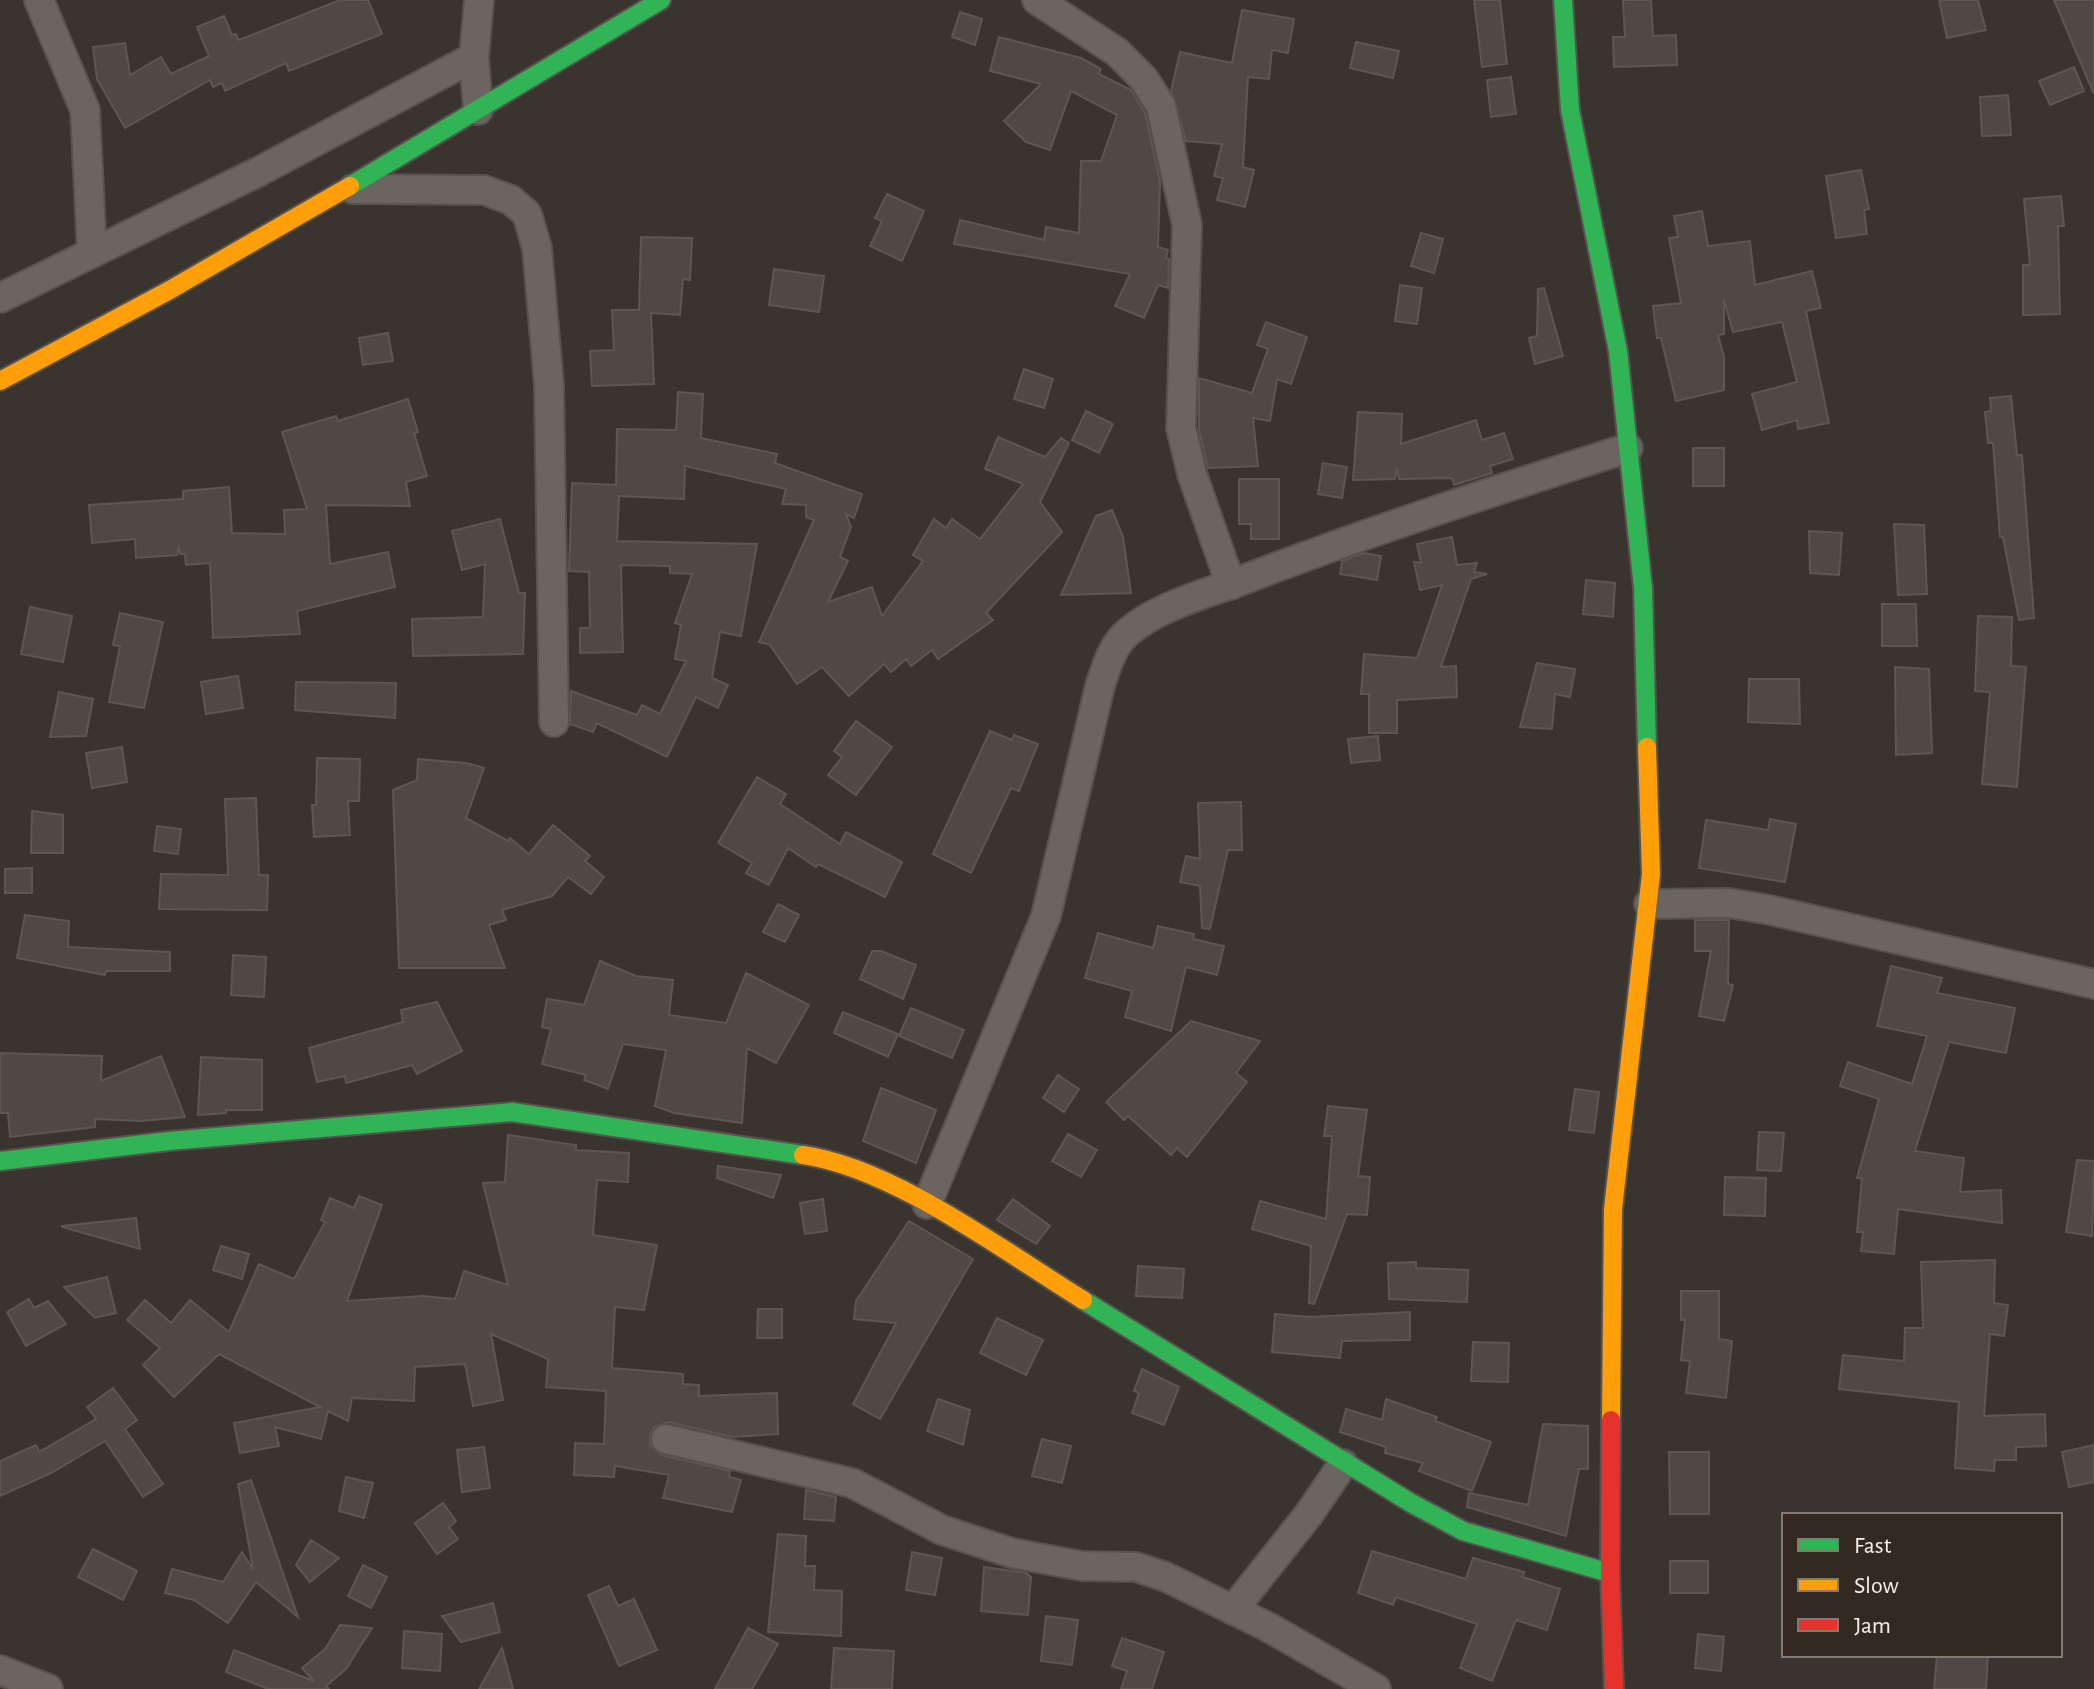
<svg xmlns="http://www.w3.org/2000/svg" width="2094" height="1689" viewBox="0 0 2094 1689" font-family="'Alegreya Sans',sans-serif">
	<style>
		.building { fill: #4f4945; stroke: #5d5753; stroke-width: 2 }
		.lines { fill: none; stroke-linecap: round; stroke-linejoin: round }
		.street-casing { stroke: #58524e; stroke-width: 32 }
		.fast-casing { stroke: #58524e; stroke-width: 22 }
		.slow-casing { stroke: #58524e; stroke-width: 22 }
		.jam-casing { stroke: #58524e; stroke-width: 22 }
		.street { stroke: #6a6561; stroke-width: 28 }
		.fast { stroke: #30b455; stroke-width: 18 }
		.slow { stroke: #ff9f0a; stroke-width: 18 }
		.jam { stroke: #e5322d; stroke-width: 18 }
	</style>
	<rect width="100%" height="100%" fill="#3a342e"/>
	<g class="building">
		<path d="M340 0H368L382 34 289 71 286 63 225 91 222 83 213 87 210 80 125 128 97 79 93 47 125 43 130 75 161 57 171 74 209 56 197 27 224 16 232 35 236 34 239 40Z"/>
		<path d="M1474 0H1500L1507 64 1482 67Z"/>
		<path d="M1623 0H1651L1653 36 1676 35 1677 65 1614 67 1613 37H1625Z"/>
		<path d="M1939 0H1978L1986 30 1947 38Z"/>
		<path d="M2054 0H2094V94Z"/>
		<path d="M1242 10 1294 19 1288 53 1272 50 1269 79 1248 77 1243 167 1254 170 1245 207 1217 200 1223 178 1214 176 1222 144 1186 141 1171 91 1180 52 1232 63Z"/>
		<path d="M960 12 982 19 975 45 952 37Z"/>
		<path d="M999 37 1081 58 1101 69 1099 74 1131 90 1145 113 1160 182 1158 247 1168 250 1166 258 1169 259 1168 288 1158 285 1144 318 1115 306 1130 274 954 244 960 220 1044 240 1046 227 1079 233 1081 161H1101L1117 115 1071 91 1050 150 1026 142 1004 121 1041 84 990 71Z"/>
		<path d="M1356 42 1399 51 1393 78 1350 68Z"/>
		<path d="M2074 67 2084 91 2050 105 2039 81Z"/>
		<path d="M1511 77 1516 114 1491 117 1487 80Z"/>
		<path d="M2008 95 2011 135 1982 136 1980 97Z"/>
		<path d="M1861 170 1869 209 1864 210 1867 234 1836 238 1826 176Z"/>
		<path d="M887 194 924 211 902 261 870 246 882 221 875 218Z"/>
		<path d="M2061 196 2064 226H2058L2060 314 2023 315V265H2030L2024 199Z"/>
		<path d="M1702 211 1708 246 1750 241 1755 285 1812 271 1821 308 1806 311 1829 423 1798 429 1797 420 1762 430 1752 394 1797 382 1782 322 1733 332 1724 300V334L1718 335 1724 357V390L1676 401 1661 338H1657L1653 306 1681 303 1669 238 1678 237 1674 216Z"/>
		<path d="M1421 233 1443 239 1434 273 1411 266Z"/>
		<path d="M641 237 692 238 690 280 683 279 680 315 651 313 654 384 592 386 590 351 614 350 612 310H639Z"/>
		<path d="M774 269 824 276 819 312 769 305Z"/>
		<path d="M1400 285 1422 288 1417 324 1395 321Z"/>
		<path d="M1544 288 1563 356 1535 364 1529 338 1537 336 1538 289Z"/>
		<path d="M1266 322 1307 337 1291 384 1277 379 1270 421 1253 418 1258 466 1208 468 1199 430V378L1252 393 1268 349 1257 345Z"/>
		<path d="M388 333 393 361 363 365 359 338Z"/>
		<path d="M1024 369 1053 379 1044 408 1014 399Z"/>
		<path d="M678 392 703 394 701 438 777 454 775 463 862 494 854 518 846 514 851 527 840 557 848 561 828 602 872 587 882 616 923 561 913 555 934 519 946 528 952 519 980 539 1023 484 985 469 998 437 1045 457 1061 438 1069 443 1040 502 1062 532 986 613 993 620 938 659 932 650 911 666 906 659 891 672 884 664 849 696 822 667 797 684 770 645 759 642 814 520 806 517V505L782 504 786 489 685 466 684 499 619 496 617 541 757 544 741 636 720 632 712 678 728 685 718 708 696 697 667 757 597 723 593 732 570 724 571 691 637 715 642 705 660 714 686 661 675 659 681 625 675 623 692 574 670 573V566L621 565 623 652 580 653V628H590L589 572 569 571 572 483 616 485 617 429 676 430Z"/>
		<path d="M2011 396 2017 455H2022L2034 618 2019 620 2003 537H2000L1993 443H1988L1985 412 1991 411 1990 398Z"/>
		<path d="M408 399 418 432 414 433 427 476 406 482 410 506 326 505 330 564 388 552 395 587 297 611 300 634 213 638 210 563 186 565 185 554H180L179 546 177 555 136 558 135 539 92 543 89 505 183 499V491L229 487 232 533 285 534 284 510 307 509 282 432 336 416 338 421Z"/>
		<path d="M1086 411 1113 424 1099 453 1072 440Z"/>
		<path d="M1358 412 1402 414 1401 444 1476 420 1482 440 1504 433 1513 459 1490 466 1492 473 1454 485 1452 478 1399 479 1397 468 1395 479 1353 480Z"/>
		<rect x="1693" y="448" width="31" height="38"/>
		<path d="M1323 463 1347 467 1342 498 1318 494Z"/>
		<path d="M1239 479H1279V539H1251V524H1239Z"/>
		<path d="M1112 510 1123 537 1131 593 1061 595 1096 516Z"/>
		<path d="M500 519 519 593H525L523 654 413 656 412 619 483 617 485 564 462 570 452 531Z"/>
		<path d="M1894 524 1924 525 1927 594 1898 595Z"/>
		<path d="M1809 531 1842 533 1839 575 1810 573Z"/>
		<path d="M1452 537 1457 565 1477 563 1474 572 1487 574 1471 579 1441 667 1456 666 1457 697 1397 700V733H1369V694H1361L1364 654 1417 658 1442 585 1420 590 1414 562 1421 563 1417 544Z"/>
		<path d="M1364 553 1381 556 1377 580 1340 574 1342 561Z"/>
		<path d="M1586 580 1615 583 1613 617 1583 614Z"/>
		<path d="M1882 604H1916L1917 646H1882Z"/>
		<path d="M30 607 72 616 63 662 21 654Z"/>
		<path d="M120 613 163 622 144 708 109 702 120 646 113 645Z"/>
		<path d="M1978 616 2012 617 2011 666 2026 667 2017 787 1982 784 1990 692 1975 691Z"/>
		<path d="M1537 663 1575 669 1570 697 1555 694 1552 729 1520 727Z"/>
		<path d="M1895 667 1929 669 1932 753 1896 755Z"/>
		<path d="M238 676 243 708 206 714 201 682Z"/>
		<path d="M1749 679H1799L1800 724 1748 722Z"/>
		<path d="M296 682 396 683 395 718 295 710Z"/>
		<path d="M59 692 93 699 86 736 50 737Z"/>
		<path d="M856 721 892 747 856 795 828 775 842 757 834 751Z"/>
		<path d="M990 731 1012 740 1014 735 1038 744 1019 791 1011 788 971 873 933 854Z"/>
		<path d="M1378 736 1380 760 1351 763 1348 739Z"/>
		<path d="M122 747 127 782 92 788 86 753Z"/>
		<path d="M317 758 360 759 359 801H348L350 835 314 837 312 805H316Z"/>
		<path d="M418 759 466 763 484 768 466 818 508 841 510 838 529 854 553 825 590 856 585 861 604 877 591 894 568 877 552 896 502 910 506 920 489 925 505 968H399L393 790 417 780Z"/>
		<path d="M757 777 786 794 780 804 840 844 846 832 902 862 885 897 818 864 816 867 788 848 769 885 746 873 752 863 718 843Z"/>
		<path d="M256 798 259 875H268L267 910 159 909 161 874 228 875 225 799Z"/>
		<path d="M1241 802 1242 850H1228L1210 929 1202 928 1200 886 1180 882 1186 856 1200 859 1198 803Z"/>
		<path d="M32 811 63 815V853H31Z"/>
		<path d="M1770 819 1796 824 1785 882 1699 868 1706 820 1768 830Z"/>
		<path d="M157 826 181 829 178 854 154 851Z"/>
		<path d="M32 868V893H5V869Z"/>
		<path d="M778 904 799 915 785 942 763 932Z"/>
		<path d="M25 915 69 921 68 947 170 952V971H106L105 975 17 958Z"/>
		<path d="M1695 920H1729L1728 984 1733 985 1724 1021 1699 1016 1711 951H1695Z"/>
		<path d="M1158 926 1194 934 1193 939 1224 946 1217 975 1186 967 1171 1031 1125 1017 1132 991 1085 978 1098 933 1153 948Z"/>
		<path d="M872 951H881L916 965 903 999 860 979Z"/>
		<path d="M233 955 266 957 264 997 231 995Z"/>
		<path d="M600 961 636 976 673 980 669 1015 726 1023 746 973 809 1005 776 1063 747 1048 742 1123 674 1113 655 1106 666 1050 623 1044 608 1089 584 1080 586 1075 542 1064 551 1029 542 1027 547 999 584 1005Z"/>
		<path d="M1891 966 1942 978 1937 993 2015 1008 2006 1053 1949 1042 1915 1151 1964 1158 1960 1192 2001 1190 2002 1223 1898 1209 1894 1254 1861 1251 1863 1232H1857L1862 1178H1857L1879 1099 1840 1086 1848 1062 1912 1084 1927 1036 1877 1026Z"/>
		<path d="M437 1002 462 1051 417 1074 412 1065 346 1083 345 1076 317 1082 309 1048 403 1022 401 1010Z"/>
		<path d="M911 1008 964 1030 952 1058 899 1036Z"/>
		<path d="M843 1012 898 1034 888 1057 834 1033Z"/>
		<path d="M1191 1021 1260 1041 1236 1073 1247 1082 1187 1157 1177 1148 1171 1155 1128 1116 1124 1120 1106 1102Z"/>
		<path d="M0 1053 102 1056 101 1081 161 1056 185 1117 140 1121 95 1119V1127L10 1137 8 1113H0Z"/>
		<path d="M201 1057 262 1060V1110H226V1113L198 1115Z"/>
		<path d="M1058 1075 1079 1089 1064 1112 1043 1098Z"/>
		<path d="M881 1088 936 1110 916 1163 863 1141Z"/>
		<path d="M1575 1089 1599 1092 1594 1133 1569 1130Z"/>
		<path d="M1328 1106 1367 1110 1358 1176 1370 1177 1367 1215 1347 1214 1314 1304 1309 1303 1311 1246 1252 1229 1260 1201 1326 1219 1332 1136H1324Z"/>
		<path d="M1759 1132 1784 1133 1781 1171 1757 1170Z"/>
		<path d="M1068 1134 1097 1150 1081 1177 1052 1161Z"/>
		<path d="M508 1135 576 1145V1150L629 1153 628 1182 597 1180 593 1235 657 1245 644 1310 615 1307 612 1368 683 1374V1384L699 1385V1396L777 1393 778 1434 732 1437 669 1422 654 1427 650 1434V1445L661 1455 730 1471 729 1477 741 1480 732 1512 663 1498 669 1475 615 1466 614 1477 574 1475 575 1443 604 1444 606 1391 546 1387 548 1359 491 1334 503 1400 473 1406 465 1364 415 1367 414 1401 352 1398 348 1421 328 1411 321 1439 275 1427 279 1446 240 1453 234 1423 320 1407 219 1354 174 1397 143 1365 160 1348 127 1320 145 1300 171 1323 190 1300 229 1332 259 1264 294 1279 325 1222 321 1220 330 1198 354 1208 359 1196 382 1205 347 1301 423 1296 455 1299 464 1271 508 1285 483 1183 505 1182Z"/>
		<path d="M2077 1160 2094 1161 2092 1236 2066 1232Z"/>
		<path d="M718 1166 781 1175 773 1198 717 1178Z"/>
		<path d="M1725 1177 1766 1178 1765 1216 1724 1215Z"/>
		<path d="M823 1199 827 1231 805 1234 800 1203Z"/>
		<path d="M1013 1199 1050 1226 1036 1244 997 1220Z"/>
		<path d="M136 1218 140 1249 62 1227V1226Z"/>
		<path d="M909 1221 973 1259 880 1419 853 1404 896 1323 854 1319 856 1301Z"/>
		<path d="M221 1246 249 1254 242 1279 213 1270Z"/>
		<path d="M1995 1260 1994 1303 2008 1305 2004 1336 1990 1334 1984 1416 2045 1414 2046 1446 2016 1447V1460H1995L1994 1471 1955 1468 1959 1402 1839 1389 1843 1355 1904 1361 1905 1328H1923L1921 1262Z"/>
		<path d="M1416 1262V1268L1468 1270 1467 1302 1389 1299 1388 1263Z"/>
		<path d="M1138 1266 1184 1269 1182 1298 1136 1296Z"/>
		<path d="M107 1277 116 1313 95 1318 64 1287Z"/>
		<path d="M1681 1291H1719V1339L1732 1341 1726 1398 1686 1393 1690 1361 1681 1360 1685 1320H1681Z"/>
		<path d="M29 1299 34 1308 48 1301 66 1324 26 1346 7 1312Z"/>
		<path d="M758 1309H782V1338H757Z"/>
		<path d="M1410 1312V1340L1342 1341 1340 1358 1272 1352 1275 1314 1309 1317Z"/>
		<path d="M997 1318 1043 1340 1026 1375 980 1353Z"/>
		<path d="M1473 1342 1509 1343 1508 1382 1471 1381Z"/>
		<path d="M1142 1369 1179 1387 1164 1425 1132 1413 1139 1393 1134 1391Z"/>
		<path d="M113 1388 137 1420 125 1429 163 1484 143 1497 105 1441 51 1473 0 1496V1461L36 1445 39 1452 96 1419 87 1407Z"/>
		<path d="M938 1399 970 1410 963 1445 927 1431Z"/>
		<path d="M1386 1399 1437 1417 1435 1421 1491 1442 1472 1491 1419 1471 1423 1463 1385 1453 1386 1447 1340 1432 1346 1409 1382 1420Z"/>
		<path d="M1543 1424 1588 1426V1469H1579L1566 1536 1467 1507 1469 1493 1528 1505Z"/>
		<path d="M1042 1439 1071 1446 1062 1483 1032 1476Z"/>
		<path d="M2094 1445V1482L2069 1487 2062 1452Z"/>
		<path d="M484 1447 490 1488 462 1492 457 1450Z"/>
		<path d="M1669 1452H1709V1514H1670Z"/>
		<path d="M346 1477 373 1483 364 1518 339 1511Z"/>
		<path d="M251 1480 298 1617 256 1582 228 1623 194 1600 165 1593 172 1569 223 1582 242 1552 253 1569 238 1484Z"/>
		<path d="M806 1490 836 1497 834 1521 804 1519Z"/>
		<path d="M443 1503 456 1521 449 1527 458 1539 437 1554 415 1523Z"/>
		<path d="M778 1534 806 1536 805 1566H815L814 1590 842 1591 841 1636 768 1632Z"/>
		<path d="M311 1540 339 1558 310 1582 296 1565Z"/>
		<path d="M93 1549 137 1571 123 1600 78 1577Z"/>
		<path d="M1372 1551 1466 1579 1473 1558 1524 1572 1523 1577 1560 1589 1547 1630 1516 1620 1492 1681 1460 1668 1477 1624 1396 1597 1393 1605 1358 1593Z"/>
		<path d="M912 1552 942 1558 935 1595 906 1590Z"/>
		<rect x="1670" y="1561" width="38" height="32"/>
		<path d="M363 1565 387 1577 371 1608 348 1596Z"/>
		<path d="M984 1567 1026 1573 1031 1577 1028 1615 981 1611Z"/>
		<path d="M609 1586 618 1606 634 1599 657 1650 619 1666 588 1595Z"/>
		<path d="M493 1603 500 1632 461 1642 442 1616Z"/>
		<path d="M1046 1616 1078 1620 1072 1665 1041 1661Z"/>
		<path d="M340 1625 372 1628 346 1669 326 1686 329 1689H268L226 1672 234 1650 314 1681 302 1668 325 1649Z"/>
		<path d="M748 1628 778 1644 752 1689H715Z"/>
		<path d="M404 1631 442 1634 440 1671 402 1668Z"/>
		<path d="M1698 1634 1724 1637 1721 1671 1695 1668Z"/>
		<path d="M1122 1638 1164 1652 1152 1689H1121L1127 1671 1112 1666Z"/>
		<path d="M502 1648 513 1689H479Z"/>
		<path d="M834 1648 894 1651 892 1689H831Z"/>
		<path d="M1937 1655H1988L1986 1689H1934Z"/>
	</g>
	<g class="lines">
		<defs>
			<g id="street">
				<path d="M39 0 85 110 92 253"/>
				<path d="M1037 0 1117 52 1144 79 1161 106 1187 225 1181 428 1192 474 1231 585"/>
				<path d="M478 110 474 57 479 0"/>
				<path d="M353 189 484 190 511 200 527 214 537 248 549 385 554 722"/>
				<path d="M0 298 260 171 474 57"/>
				<path d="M1649 904 1729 903 1765 909 2094 984"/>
				<path d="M927 1204 1046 916 1100 686C1106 668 1112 646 1127 633 1159 605 1209 593 1248 578 1373 530 1500 489 1628 448"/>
				<path d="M666 1439 852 1483 942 1530 1012 1553 1082 1566 1136 1567 1166 1577 1268 1627 1376 1689"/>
				<path d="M1233 1610 1309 1514 1343 1464"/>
				<path d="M0 1670 48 1689"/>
			</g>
			<g id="fast">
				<path d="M1563 0 1570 110 1618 351 1643 588 1647 747"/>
				<path d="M350 186 661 0"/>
				<path d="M0 1161 169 1141 512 1112 803 1155"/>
				<path d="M1083 1300 1411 1503 1463 1531 1610 1573"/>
			</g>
			<g id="slow">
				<path d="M0 381 168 291 350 186"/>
				<path d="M803 1155C894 1168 1005 1252 1083 1300"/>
				<path d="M1611 1420 1613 1209 1651 874 1647 747"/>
			</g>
			<path id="jam" d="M1611 1420 1610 1573 1614 1689"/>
		</defs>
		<use href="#street" class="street-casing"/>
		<use href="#fast" class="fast-casing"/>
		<use href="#slow" class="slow-casing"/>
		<use href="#jam" class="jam-casing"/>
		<use href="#street" class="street"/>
		<use href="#fast" class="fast"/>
		<use href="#slow" class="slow"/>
		<use href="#jam" class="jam"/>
	</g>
	<rect x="1782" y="1513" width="280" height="144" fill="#342920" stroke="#827971" stroke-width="2"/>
	<rect x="1798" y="1539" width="40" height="12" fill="#30b455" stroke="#827971" stroke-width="2"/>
	<text x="1854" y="1553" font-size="24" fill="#f7f0ea">Fast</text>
	<rect x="1798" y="1579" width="40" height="12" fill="#ff9f0a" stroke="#827971" stroke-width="2"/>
	<text x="1854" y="1593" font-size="24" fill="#f7f0ea">Slow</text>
	<rect x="1798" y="1619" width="40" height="12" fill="#e5322d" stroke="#827971" stroke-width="2"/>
	<text x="1854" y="1633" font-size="24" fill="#f7f0ea">Jam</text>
</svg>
